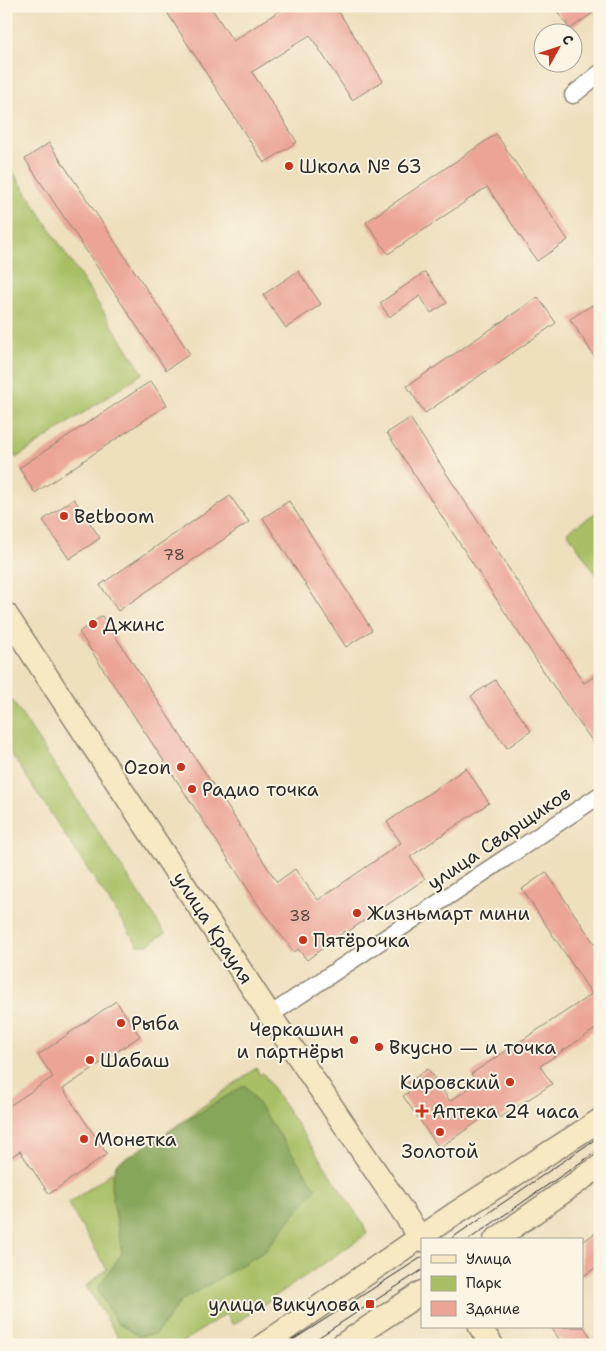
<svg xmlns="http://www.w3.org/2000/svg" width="606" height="1351" viewBox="0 0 606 1351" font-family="'Shantell Sans',sans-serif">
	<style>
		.green { fill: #a8bf65; stroke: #6a7548 }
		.forest { fill: #86a65a; stroke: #586842 }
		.building { fill: #eba495 }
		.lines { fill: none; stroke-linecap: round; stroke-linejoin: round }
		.street-casing { stroke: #8c8574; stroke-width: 19 }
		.secondary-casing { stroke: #8c8574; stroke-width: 25 }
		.street { stroke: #fff; stroke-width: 16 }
		.secondary { stroke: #f7e9c3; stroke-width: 22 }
		.tram { stroke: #2b2b2b; stroke-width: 1 }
		.poi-dot { fill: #c8321e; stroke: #fcf5e5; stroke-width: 2 }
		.labels { text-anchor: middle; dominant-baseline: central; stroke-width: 4; stroke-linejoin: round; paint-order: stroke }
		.number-label { font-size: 16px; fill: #5b4946 }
		.poi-label { font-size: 19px; fill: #2b2b2b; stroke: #fcf5e5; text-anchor: start }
		.street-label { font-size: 19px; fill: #2b2b2b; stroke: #fcf5e5 }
	</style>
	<rect width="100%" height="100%" fill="#fcf5e5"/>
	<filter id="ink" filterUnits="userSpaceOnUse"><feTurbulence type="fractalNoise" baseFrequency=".02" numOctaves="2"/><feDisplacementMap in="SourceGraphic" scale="10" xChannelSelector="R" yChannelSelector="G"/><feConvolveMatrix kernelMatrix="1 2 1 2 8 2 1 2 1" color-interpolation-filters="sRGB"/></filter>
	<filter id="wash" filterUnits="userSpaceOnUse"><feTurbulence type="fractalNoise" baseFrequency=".0096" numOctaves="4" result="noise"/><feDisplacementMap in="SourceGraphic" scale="20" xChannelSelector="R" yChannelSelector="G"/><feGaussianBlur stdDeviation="1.12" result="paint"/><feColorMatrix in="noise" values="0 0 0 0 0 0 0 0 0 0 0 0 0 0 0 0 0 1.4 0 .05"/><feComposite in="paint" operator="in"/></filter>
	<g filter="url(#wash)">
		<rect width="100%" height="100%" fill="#eedfbd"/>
		<g class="green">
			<path d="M6 161 143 373 16 458 6 442Z"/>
			<path d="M600 510V580L567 532Z"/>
			<path d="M6 691 165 933 148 945H138L6 746Z"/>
			<path d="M256 1068 260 1075 263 1073 363 1224 367 1234 233 1325 225 1314 179 1345H123L86 1286 107 1269 68 1204Z"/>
		</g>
		<path class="forest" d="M245 1085 316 1188 265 1251 181 1301 156 1334 139 1336 117 1323 97 1289 122 1253 111 1186 116 1164Z"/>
		<g id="blocks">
			<g class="building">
				<path d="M163 6H210L233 41 287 6H335L383 81 352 100 310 35 252 72 297 142 264 163Z"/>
				<path d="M553 6H600V8L570 29Z"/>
				<path d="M496 134 568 240 537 261 487 187 388 254 366 222Z"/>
				<path d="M49 143 190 354 166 370 25 159Z"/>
				<path d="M298 271 321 304 286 328 263 295Z"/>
				<path d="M425 272 447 303 431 313 420 296 389 317 380 303Z"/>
				<path d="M538 297 556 323 425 413 407 386Z"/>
				<path d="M600 300V365L570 319Z"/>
				<path d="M151 381 167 405 35 493 19 468Z"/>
				<path d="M410 418 584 683 600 673V752L558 693 387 433Z"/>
				<path d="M230 496 249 522 118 611 100 585Z"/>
				<path d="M74 499 100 538 69 559 43 520Z"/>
				<path d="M289 501 372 630 346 647 263 518Z"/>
				<path d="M102 616 277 882 295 869 318 900 401 843 387 822 466 768 489 803 410 857 425 879 346 933 345 931 307 960 298 949 294 952 263 912 79 632Z"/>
				<path d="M495 680 531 731 507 748 471 696Z"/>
				<path d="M546 872 600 952V1026L540 1066 552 1084 500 1118 495 1110 439 1148 403 1096 409 1092 404 1085 428 1069 450 1101 477 1083 471 1074 592 994 522 889Z"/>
				<path d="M116 1001 140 1036 63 1089 107 1154 49 1194 20 1151 6 1160V1108L53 1077 38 1055Z"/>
				<path d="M600 1230V1265L582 1277V1242Z"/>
				<path d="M551 1327H584L596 1345H563Z"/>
			</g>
		</g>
	</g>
	<g filter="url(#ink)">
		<use href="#blocks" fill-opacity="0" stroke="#8c8574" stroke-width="1"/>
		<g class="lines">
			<defs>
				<g id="street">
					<path d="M573 95 600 73"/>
					<path d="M270 1015 600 795"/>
				</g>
				<g id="secondary">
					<path d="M6 614 270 1015 422 1240"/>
					<path d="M495 1240 600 1166"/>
					<path d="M480 1327 492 1345"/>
					<path d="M263 1345 454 1214 600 1120"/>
					<path d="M342 1345 422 1292"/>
				</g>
			</defs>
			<use href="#street" class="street-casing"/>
			<use href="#secondary" class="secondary-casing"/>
			<use href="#street" class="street"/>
			<use href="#secondary" class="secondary"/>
			<g class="tram">
				<path d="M449 1240 600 1136"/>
				<path d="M468 1240 600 1149"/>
				<path d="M285 1345 422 1257"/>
				<path d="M307 1345 422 1270"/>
			</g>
		</g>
	</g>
	<g class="poi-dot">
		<circle cx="289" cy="166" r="5"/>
		<circle cx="64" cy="516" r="5"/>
		<circle cx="93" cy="624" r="5"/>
		<circle cx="181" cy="767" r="5"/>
		<circle cx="192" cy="789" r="5"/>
		<circle cx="357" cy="913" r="5"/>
		<circle cx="303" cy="940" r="5"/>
		<circle cx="121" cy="1023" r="5"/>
		<circle cx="354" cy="1040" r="5"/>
		<circle cx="379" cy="1047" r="5"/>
		<circle cx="90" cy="1060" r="5"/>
		<circle cx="510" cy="1082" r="5"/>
		<path d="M419.5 1103.5h5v5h5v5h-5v5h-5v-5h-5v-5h5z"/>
		<circle cx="440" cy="1132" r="5"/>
		<circle cx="84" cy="1139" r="5"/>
		<rect x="365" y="1299" width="10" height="10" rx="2.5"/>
	</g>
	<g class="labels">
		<g class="number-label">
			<text x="174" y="554">78</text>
			<text x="300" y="915">38</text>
		</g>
		<g class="poi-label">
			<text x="299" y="166">Школа № 63</text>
			<text x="74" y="516">Betboom</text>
			<text x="103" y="624">Джинс</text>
			<text x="171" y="767" text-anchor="end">Ozon</text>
			<text x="202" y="789">Радио точка</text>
			<text x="367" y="913">Жизньмарт мини</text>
			<text x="313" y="940">Пятёрочка</text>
			<text x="131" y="1023">Рыба</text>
			<text x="344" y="1029" text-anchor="end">Черкашин<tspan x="344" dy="22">и партнёры</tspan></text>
			<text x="389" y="1047">Вкусно — и точка</text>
			<text x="100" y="1060">Шабаш</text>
			<text x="500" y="1082" text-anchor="end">Кировский</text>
			<text x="432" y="1111">Аптека 24 часа</text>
			<text x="94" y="1139">Монетка</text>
			<text x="440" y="1151" text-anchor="middle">Золотой</text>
			<text x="360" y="1304" text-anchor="end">улица Викулова</text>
		</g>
		<g class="street-label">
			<text transform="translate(499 838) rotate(-34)">улица Сварщиков</text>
			<text transform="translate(213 928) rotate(57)">улица Крауля</text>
		</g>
	</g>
	<rect width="606" height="1351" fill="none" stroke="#fcf5e5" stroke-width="25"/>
	<rect x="421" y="1238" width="162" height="90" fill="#fcf5e5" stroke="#a8a49b"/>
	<rect x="431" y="1255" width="25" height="8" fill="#f7e9c3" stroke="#a8a49b"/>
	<text x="466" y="1264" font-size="15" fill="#2b2b2b">Улица</text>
	<rect x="431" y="1276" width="25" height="15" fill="#a8bf65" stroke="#a8a49b"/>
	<text x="466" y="1288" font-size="15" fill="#2b2b2b">Парк</text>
	<rect x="431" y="1301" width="25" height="15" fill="#eba495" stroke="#a8a49b"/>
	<text x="466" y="1314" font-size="15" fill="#2b2b2b">Здание</text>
	<g transform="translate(558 48) rotate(50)"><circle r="24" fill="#fcf5e5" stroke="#a8a49b"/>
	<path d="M0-4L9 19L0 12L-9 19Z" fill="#c8321e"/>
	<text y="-8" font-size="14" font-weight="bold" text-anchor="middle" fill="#2b2b2b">С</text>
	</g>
</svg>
